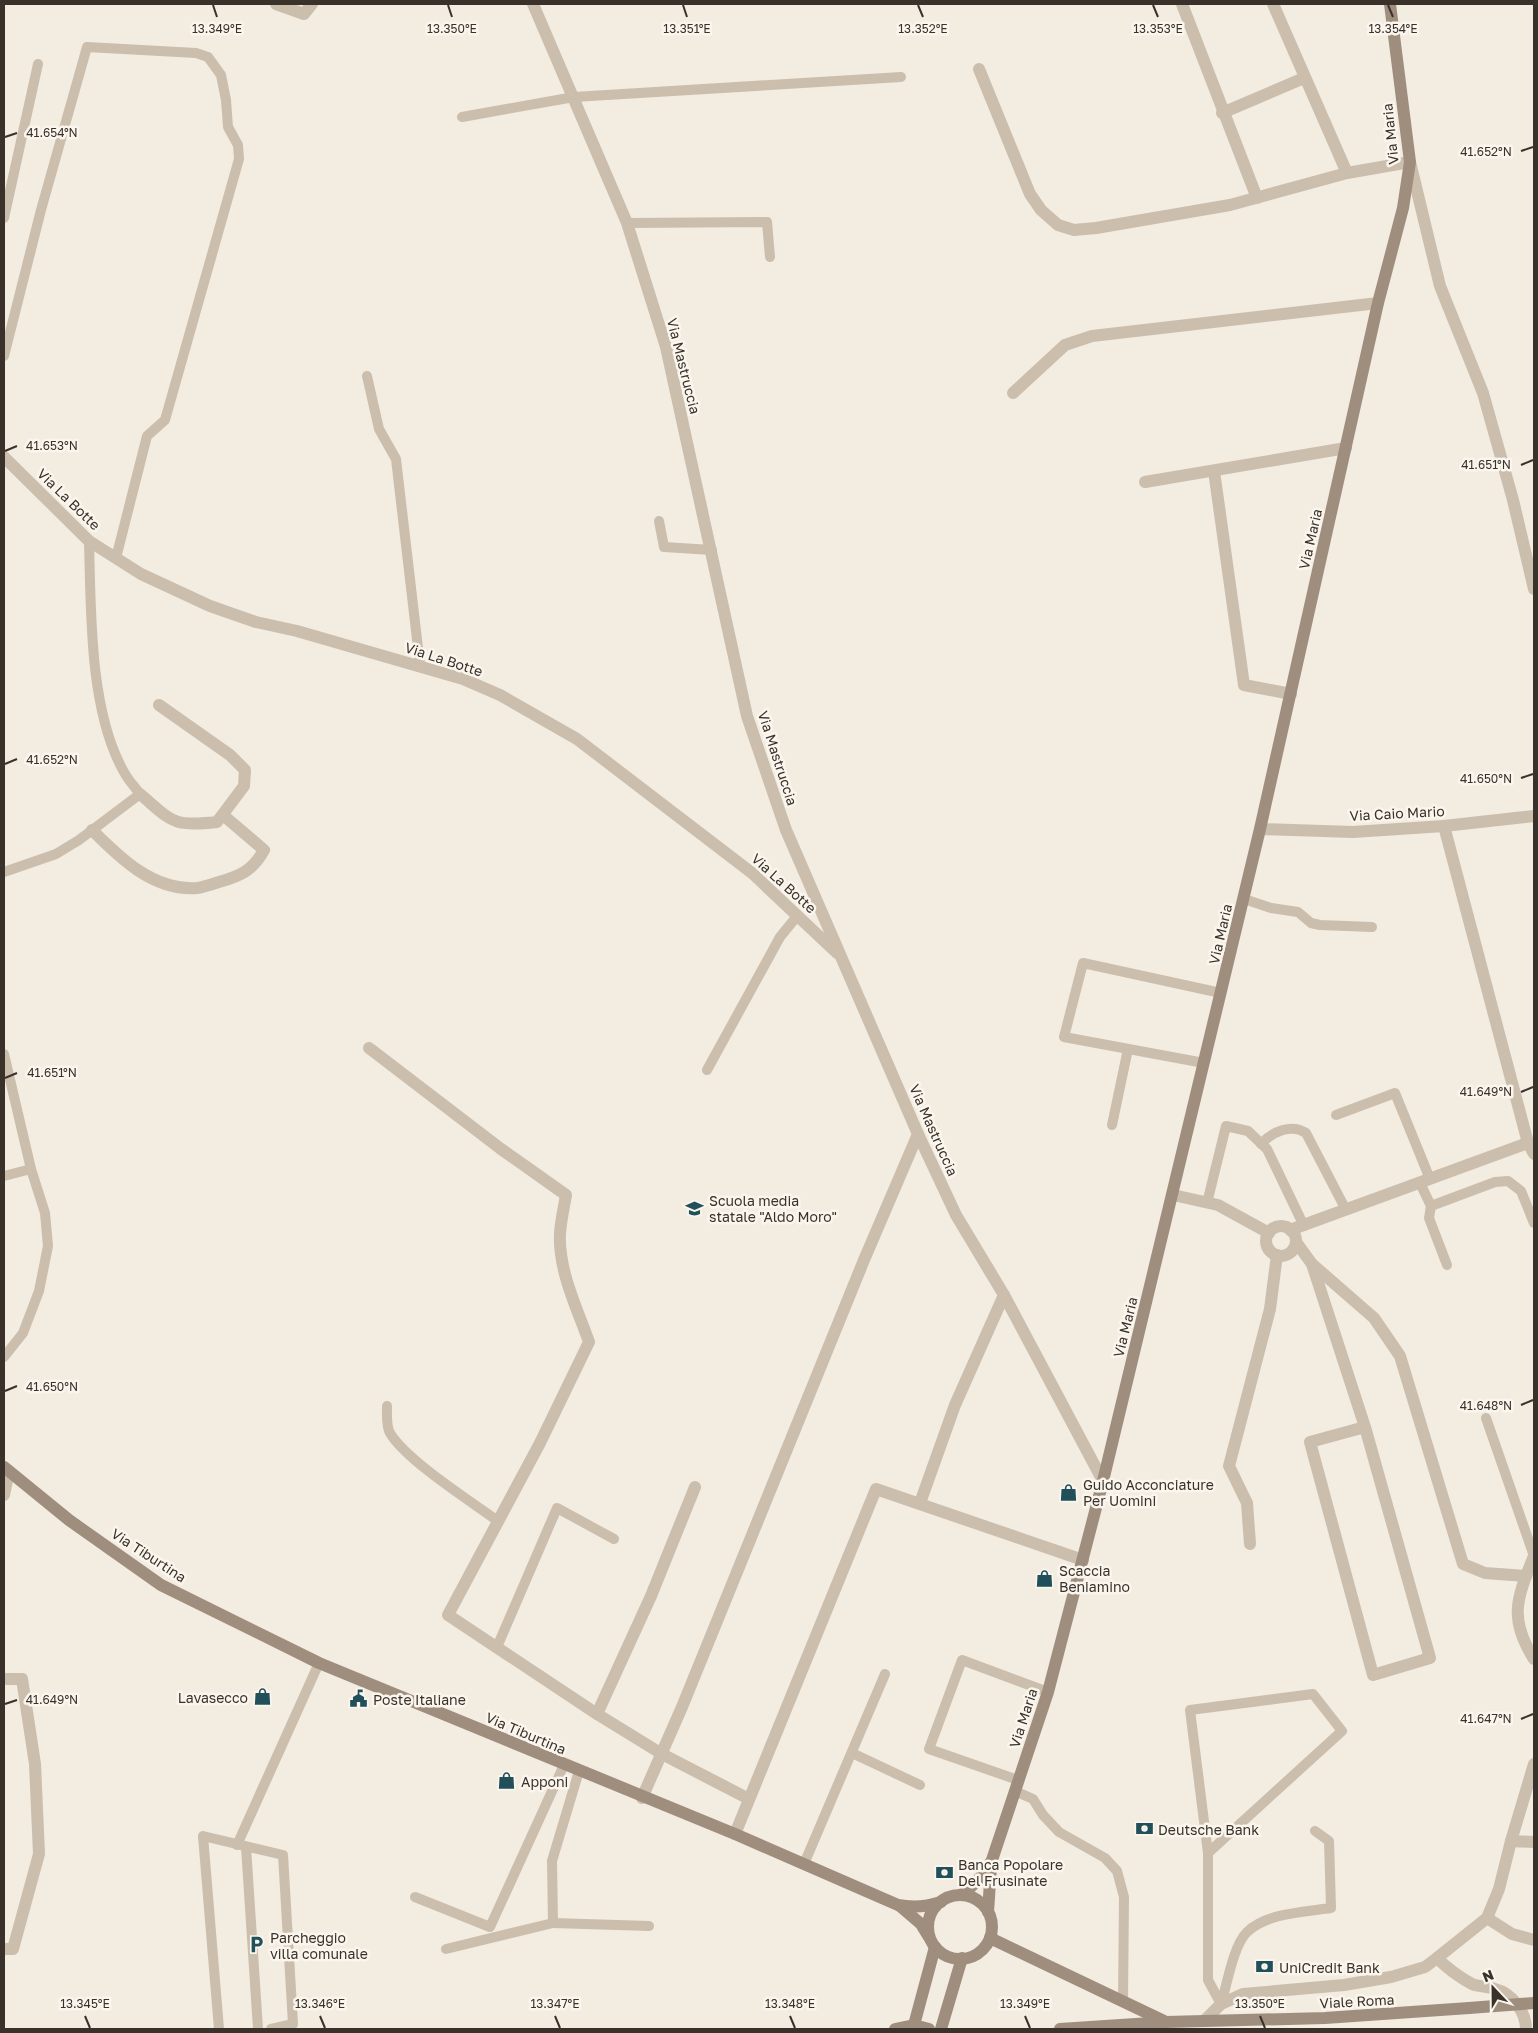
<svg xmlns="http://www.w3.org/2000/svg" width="1538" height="2033" viewBox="0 0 1538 2033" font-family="'Golos Text',sans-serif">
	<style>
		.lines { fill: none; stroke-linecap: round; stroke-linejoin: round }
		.lane { stroke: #cbbead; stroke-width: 10 }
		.street { stroke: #cbbead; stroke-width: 12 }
		.secondary { stroke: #9f8e7e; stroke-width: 12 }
		.secondary-bridge { stroke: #9f8e7e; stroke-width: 12 }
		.ticks { fill: none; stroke: #3a312b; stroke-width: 2 }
		.labels { text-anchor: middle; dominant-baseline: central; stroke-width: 5; stroke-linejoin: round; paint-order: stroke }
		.street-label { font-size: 14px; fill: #3a312b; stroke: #faf6ee }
		.poi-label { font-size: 14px; fill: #3a312b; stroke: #faf6ee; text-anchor: start }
		.ticks-label { font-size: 12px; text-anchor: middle; fill: #3a312b; stroke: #faf6ee; stroke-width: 5; stroke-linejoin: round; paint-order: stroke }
	</style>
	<rect width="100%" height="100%" fill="#f3ece1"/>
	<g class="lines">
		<g class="lane">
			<path d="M462 117 574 97 901 77"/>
			<path d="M4 218 38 64"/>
			<path d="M627 223 767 222 770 257"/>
			<path d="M4 356 41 210 87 47 196 53 208 57 221 75 226 100 228 127 238 145 239 159 165 420 147 436 116 558"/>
			<path d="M367 376 379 429 396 459 420 665"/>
			<path d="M659 521 664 547 712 550"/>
			<path d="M4 872 56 854 79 840 140 794C135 787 128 780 124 772 89 711 91 610 89 541"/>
			<path d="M1244 899 1271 908 1298 912 1311 923 1320 925 1372 927"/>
			<path d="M4 1054 31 1169 45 1213 48 1246 39 1291 23 1333 4 1357"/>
			<path d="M1204 1063 1064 1037 1083 963 1221 993"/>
			<path d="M707 1070 780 937 798 915"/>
			<path d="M1336 1115 1395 1093 1430 1179"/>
			<path d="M1112 1125 1128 1049"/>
			<path d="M1261 1144C1272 1132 1291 1123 1306 1133L1346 1210"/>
			<path d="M4 1176 31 1169"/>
			<path d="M1420 1183 1431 1206 1429 1218 1447 1265"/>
			<path d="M1207 1203 1226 1126 1248 1131 1267 1149 1304 1226"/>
			<path d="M1431 1206 1495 1182 1508 1181 1521 1191 1534 1223"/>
			<path d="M387 1406C387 1414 386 1426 390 1433 406 1460 470 1501 498 1521"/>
			<path d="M1486 1418 1534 1556"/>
			<path d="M497 1647 557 1508 614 1539"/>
			<path d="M852 1753 920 1785"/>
			<path d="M579 1771 552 1861 553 1923 649 1926"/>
			<path d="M1018 1780 929 1749 962 1660 1048 1692"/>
			<path d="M1015 1791 1033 1799 1043 1815 1059 1832 1105 1858 1117 1871 1124 1897 1123 2001"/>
			<path d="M237 1845 319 1663"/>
			<path d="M246 1847 258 2029"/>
			<path d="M1208 1853 1190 1710 1313 1694 1342 1731 1208 1853V1980L1221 2004"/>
			<path d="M804 1864 885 1674"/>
			<path d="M415 1897 490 1927 564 1765"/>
			<path d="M446 1949 553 1923"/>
			<path d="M1221 2004C1227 1985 1233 1946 1247 1932 1267 1913 1304 1912 1331 1908L1329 1841 1315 1831"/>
			<path d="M219 2029 203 1836 283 1855 293 2024 271 2029"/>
		</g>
		<g class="street">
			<path d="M276 4 304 14 312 4"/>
			<path d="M533 4 627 223 666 347 747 716 786 830 918 1134 956 1215 1004 1295 1103 1481"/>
			<path d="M1182 4 1257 198"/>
			<path d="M1273 4 1347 173"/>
			<path d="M979 69 1030 194 1041 210 1058 225 1074 230 1096 228 1230 205 1347 173 1410 162 1440 286 1483 393 1513 500 1534 589"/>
			<path d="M1222 113 1304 78"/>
			<path d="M1013 393 1065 345 1092 336 1378 303"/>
			<path d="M4 457 89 541 141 574 210 606 256 622 297 631 463 679 500 695 577 739 752 873 837 953"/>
			<path d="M1214 471 1244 685 1291 694"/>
			<path d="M1145 482 1346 448"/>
			<path d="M140 794C173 822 172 827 217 822L244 786 245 770 230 755 159 705"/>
			<path d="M1444 826 1528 1143 1534 1154"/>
			<path d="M1260 829 1353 832 1444 826 1534 816"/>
			<path d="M92 830C120 858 153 891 197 888 204 887 212 884 219 882 241 876 253 870 264 850L223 815"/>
			<path d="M369 1048 501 1149 566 1195C564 1207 561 1220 560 1233 558 1270 577 1308 589 1342L540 1443 448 1615 597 1714 662 1754 749 1799"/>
			<path d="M1173 1195 1218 1205 1269 1233"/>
			<circle cx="1281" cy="1241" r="15"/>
			<path d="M1290 1230 1528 1143"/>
			<path d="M1296 1242 1312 1264 1374 1318 1400 1356 1463 1564 1485 1573 1526 1576"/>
			<path d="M1312 1264 1365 1427 1430 1658 1373 1675 1310 1442 1365 1427"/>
			<path d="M4 1495 9 1471"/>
			<path d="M920 1503 955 1405 1004 1295"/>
			<path d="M1250 1544 1247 1503 1229 1466 1270 1309 1277 1255"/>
			<path d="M1534 1556C1517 1598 1508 1618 1534 1659"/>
			<path d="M4 1679H22L35 1764 39 1854 13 1949H4"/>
			<path d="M597 1714 651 1596 695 1487"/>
			<path d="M642 1798 682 1707 864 1260 918 1134"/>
			<path d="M735 1834 876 1489 1083 1560"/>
			<path d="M1511 1841 1534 1842"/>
			<path d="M1487 1918 1512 1934 1534 1940"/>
			<path d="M1437 1958C1448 1969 1459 1977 1472 1984 1479 1987 1487 1986 1495 1989 1512 1993 1526 2012 1526 2029"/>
			<path d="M1205 2020 1221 2004 1243 1994 1344 1985 1391 1977 1425 1967 1437 1958 1487 1918 1499 1889 1511 1841 1534 1764"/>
		</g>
		<g class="secondary">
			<path d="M4 1467 69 1520 161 1585 319 1663 735 1834 898 1905C913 1908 926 1907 941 1902"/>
			<path d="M961 1895C975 1885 984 1875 992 1860L1048 1692 1103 1481 1260 829 1378 303 1403 208 1410 162 1390 4"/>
			<circle cx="960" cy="1927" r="32"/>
			<path d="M900 1906 921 1924 929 1937"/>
			<path d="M988 1912 991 1867"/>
			<path d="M990 1938 1164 2021"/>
			<path d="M914 2025 935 1947"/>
			<path d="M895 2029 914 2025 929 2029"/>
			<path d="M941 2029 962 1958"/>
			<path d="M1060 2029 1166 2022 1325 2018 1469 2008"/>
		</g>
		<path class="secondary-bridge" d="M1469 2008 1534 2003"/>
	</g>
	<path class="ticks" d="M213 5 217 17M448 5 452 17M683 5 687 17M918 5 923 17M1153 5 1158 17M1388 5 1393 17M5 137 17 133M1521 151 1533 147M5 451 17 446M1521 465 1533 460M5 764 17 759M1521 778 1533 774M5 1078 17 1073M1521 1092 1533 1087M5 1391 17 1386M1521 1405 1533 1400M5 1704 17 1700M1521 1719 1533 1714M85 2016 90 2028M320 2016 325 2028M555 2016 560 2028M790 2016 795 2028M1025 2016 1030 2028M1260 2016 1265 2028"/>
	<defs>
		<symbol id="school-bare" viewBox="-9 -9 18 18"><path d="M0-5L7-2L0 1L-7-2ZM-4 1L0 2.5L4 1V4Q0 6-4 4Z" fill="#21505a" stroke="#faf6ee" stroke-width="2.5" paint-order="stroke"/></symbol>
		<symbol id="shop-bare" viewBox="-9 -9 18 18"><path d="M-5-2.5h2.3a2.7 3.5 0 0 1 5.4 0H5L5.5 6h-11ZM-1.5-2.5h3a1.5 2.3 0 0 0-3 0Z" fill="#21505a" stroke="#faf6ee" stroke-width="2.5" paint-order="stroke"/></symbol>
		<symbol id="civic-bare" viewBox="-9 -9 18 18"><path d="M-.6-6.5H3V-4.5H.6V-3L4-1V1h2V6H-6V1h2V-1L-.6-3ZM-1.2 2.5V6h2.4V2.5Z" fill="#21505a" stroke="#faf6ee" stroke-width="2.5" paint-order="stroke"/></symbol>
		<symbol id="bank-bare" viewBox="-9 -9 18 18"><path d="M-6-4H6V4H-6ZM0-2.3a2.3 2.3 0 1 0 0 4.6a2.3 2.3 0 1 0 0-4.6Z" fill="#21505a" stroke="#faf6ee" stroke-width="2.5" paint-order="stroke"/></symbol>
		<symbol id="parking-bare" viewBox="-9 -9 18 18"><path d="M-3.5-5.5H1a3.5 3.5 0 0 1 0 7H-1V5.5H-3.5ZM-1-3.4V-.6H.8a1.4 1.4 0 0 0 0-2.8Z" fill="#21505a" stroke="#faf6ee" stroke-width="2.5" paint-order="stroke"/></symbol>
	</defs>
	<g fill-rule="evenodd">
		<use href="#school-bare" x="682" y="1196" width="25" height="25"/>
		<use href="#shop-bare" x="1056" y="1480" width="25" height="25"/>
		<use href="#shop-bare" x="1032" y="1566" width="25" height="25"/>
		<use href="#shop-bare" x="250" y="1684" width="25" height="25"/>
		<use href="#civic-bare" x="346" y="1686" width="25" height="25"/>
		<use href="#shop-bare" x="494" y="1768" width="25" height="25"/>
		<use href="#bank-bare" x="1132" y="1816" width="25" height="25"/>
		<use href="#bank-bare" x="932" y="1860" width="25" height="25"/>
		<use href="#parking-bare" x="244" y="1932" width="25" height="25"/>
		<use href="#bank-bare" x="1252" y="1954" width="25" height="25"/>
	</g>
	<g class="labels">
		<g class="street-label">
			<text transform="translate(1390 134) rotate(-96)">Via Maria</text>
			<text transform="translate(684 366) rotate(76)">Via Mastruccia</text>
			<text transform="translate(69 499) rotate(44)">Via La Botte</text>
			<text transform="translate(1310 539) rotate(-77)">Via Maria</text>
			<text transform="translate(444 659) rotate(18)">Via La Botte</text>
			<text transform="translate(778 758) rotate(72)">Via Mastruccia</text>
			<text transform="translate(1397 813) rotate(-3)">Via Caio Mario</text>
			<text transform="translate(784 883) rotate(42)">Via La Botte</text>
			<text transform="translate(1220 934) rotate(-77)">Via Maria</text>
			<text transform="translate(934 1130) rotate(66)">Via Mastruccia</text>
			<text transform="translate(1125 1327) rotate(-76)">Via Maria</text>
			<text transform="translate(149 1555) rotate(33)">Via Tiburtina</text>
			<text transform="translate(1023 1718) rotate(-72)">Via Maria</text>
			<text transform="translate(526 1733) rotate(23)">Via Tiburtina</text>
			<text transform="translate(1357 2001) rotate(-3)">Viale Roma</text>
		</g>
		<g class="poi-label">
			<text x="709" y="1200">Scuola media<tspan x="709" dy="16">statale "Aldo Moro"</tspan></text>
			<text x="1083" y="1484">Guido Acconciature<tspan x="1083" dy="16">Per Uomini</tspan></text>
			<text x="1059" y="1570">Scaccia<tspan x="1059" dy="16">Beniamino</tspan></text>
			<text x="248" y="1697" text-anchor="end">Lavasecco</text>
			<text x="373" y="1699">Poste Italiane</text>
			<text x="521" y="1781">Apponi</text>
			<text x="1158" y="1829">Deutsche Bank</text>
			<text x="958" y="1864">Banca Popolare<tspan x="958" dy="16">Del Frusinate</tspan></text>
			<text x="270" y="1937">Parcheggio<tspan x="270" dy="16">villa comunale</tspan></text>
			<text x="1279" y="1967">UniCredit Bank</text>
		</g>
	</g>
	<g class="ticks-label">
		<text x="1393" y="33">13.354°E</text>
		<text x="217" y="33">13.349°E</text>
		<text x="452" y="33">13.350°E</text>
		<text x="687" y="33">13.351°E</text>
		<text x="923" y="33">13.352°E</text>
		<text x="1158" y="33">13.353°E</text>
		<text x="52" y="137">41.654°N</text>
		<text x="1486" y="156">41.652°N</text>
		<text x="52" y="450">41.653°N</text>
		<text x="1486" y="469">41.651°N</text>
		<text x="52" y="764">41.652°N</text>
		<text x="1486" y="783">41.650°N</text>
		<text x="52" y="1077">41.651°N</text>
		<text x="1486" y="1096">41.649°N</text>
		<text x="52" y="1391">41.650°N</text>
		<text x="1486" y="1410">41.648°N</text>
		<text x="52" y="1704">41.649°N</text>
		<text x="1486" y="1723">41.647°N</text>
		<text x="85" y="2008">13.345°E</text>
		<text x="320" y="2008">13.346°E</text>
		<text x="555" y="2008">13.347°E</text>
		<text x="790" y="2008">13.348°E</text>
		<text x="1025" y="2008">13.349°E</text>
		<text x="1260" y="2008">13.350°E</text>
	</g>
	<rect width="1538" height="2033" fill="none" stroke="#3a312b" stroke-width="10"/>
	<g transform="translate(1493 1988) rotate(338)" stroke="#faf6ee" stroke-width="4" paint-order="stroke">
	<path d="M0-4L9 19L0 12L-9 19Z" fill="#3a312b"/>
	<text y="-8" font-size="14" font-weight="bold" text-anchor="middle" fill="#3a312b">N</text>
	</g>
</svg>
